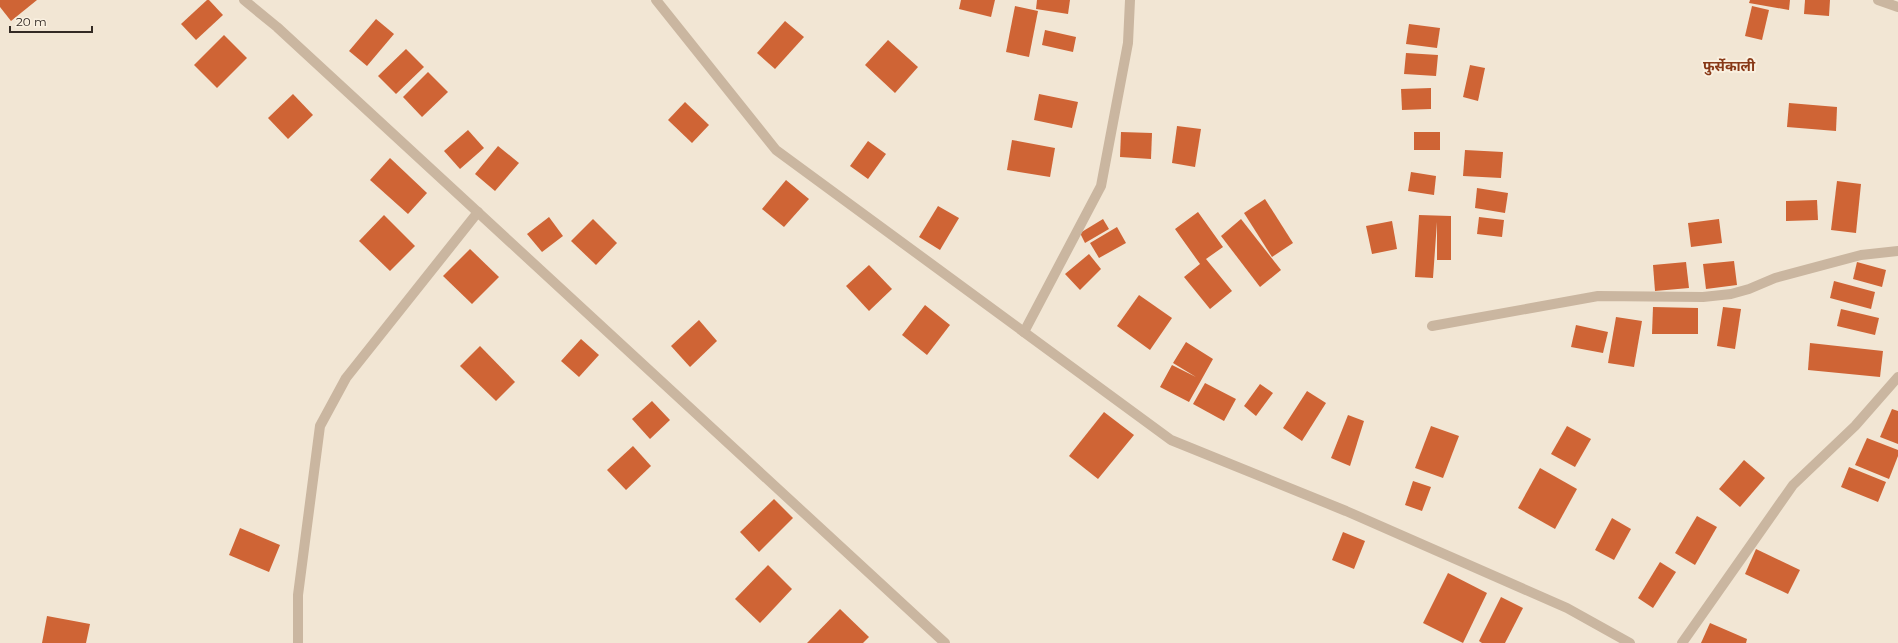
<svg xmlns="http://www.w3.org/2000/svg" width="1898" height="643" viewBox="0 0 1898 643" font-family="Montserrat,'Noto Sans Devanagari',sans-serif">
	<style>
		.building { fill: #cf6435 }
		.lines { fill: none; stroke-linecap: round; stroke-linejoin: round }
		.lane { stroke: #cab6a0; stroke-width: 10 }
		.street { stroke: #cab6a0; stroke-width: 10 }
		.labels { text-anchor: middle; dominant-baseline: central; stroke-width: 4; stroke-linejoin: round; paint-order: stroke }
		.quarter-label { font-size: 14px; font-weight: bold; fill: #883917; stroke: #faf0e0 }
	</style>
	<rect width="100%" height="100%" fill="#f2e6d4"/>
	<g class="building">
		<path d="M0 0H37L11 21 0 7Z"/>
		<path d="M207 0H209L223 15 196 40 181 24Z"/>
		<path d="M961 0H995L991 17 959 9Z"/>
		<path d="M1037 0H1070L1068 14 1036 9Z"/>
		<path d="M1750 0H1790L1789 10 1749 3Z"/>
		<path d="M1805 0H1830L1829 16 1804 14Z"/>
		<path d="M1015 6 1038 11 1029 57 1006 52Z"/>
		<path d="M1752 6 1769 10 1762 40 1745 36Z"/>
		<path d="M376 19 394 34 367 66 349 51Z"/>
		<path d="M785 21 804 37 775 69 757 53Z"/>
		<path d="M1409 24 1440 28 1437 48 1406 44Z"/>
		<path d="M1045 30 1076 37 1073 52 1042 45Z"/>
		<path d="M224 35 247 58 217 88 194 65Z"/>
		<path d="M888 40 918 67 895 93 865 65Z"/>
		<path d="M406 49 424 67 396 94 378 76Z"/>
		<path d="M1406 53 1438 55 1436 76 1404 74Z"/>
		<path d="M1470 65 1485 68 1478 101 1463 97Z"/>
		<path d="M428 72 448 92 422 117 403 97Z"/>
		<path d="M1431 88V109L1402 110 1401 89Z"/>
		<path d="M293 94 313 115 288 139 268 118Z"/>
		<path d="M1039 94 1078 102 1072 128 1034 120Z"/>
		<path d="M685 102 709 125 692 143 668 120Z"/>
		<path d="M1789 103 1837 107 1836 131 1787 127Z"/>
		<path d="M1177 126 1201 129 1195 167 1172 163Z"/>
		<path d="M468 130 484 148 460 169 444 151Z"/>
		<path d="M1121 132 1152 133 1151 159 1120 157Z"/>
		<rect x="1414" y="132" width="26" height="18"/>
		<path d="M1012 140 1055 148 1050 177 1007 170Z"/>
		<path d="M868 141 886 154 868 179 850 166Z"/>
		<path d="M498 146 519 163 495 191 475 174Z"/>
		<path d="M1465 150 1503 152 1501 178 1463 176Z"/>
		<path d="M390 158 427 193 408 214 370 180Z"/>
		<path d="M1411 172 1436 176 1434 195 1408 191Z"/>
		<path d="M786 180 809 199 784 227 762 209Z"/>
		<path d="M1837 181 1861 184 1856 233 1831 230Z"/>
		<path d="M1477 188 1508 193 1505 213 1475 208Z"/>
		<path d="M1265 199 1293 243 1272 257 1244 213Z"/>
		<path d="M1817 200 1818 220 1786 221V201Z"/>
		<path d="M938 206 959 218 940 250 919 237Z"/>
		<path d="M1198 212 1223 247 1206 259 1232 291 1210 309 1184 277 1200 264 1175 229Z"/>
		<path d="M384 215 415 246 390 271 359 241Z"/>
		<path d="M1419 215 1451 216V260H1437V222L1433 278 1415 277Z"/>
		<path d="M549 217 563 236 542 252 527 234Z"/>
		<path d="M1479 217 1504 220 1502 237 1477 234Z"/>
		<path d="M593 219 617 243 596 265 571 241Z"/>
		<path d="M1103 219 1109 229 1085 243 1080 233Z"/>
		<path d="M1241 219 1281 270 1260 287 1221 236Z"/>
		<path d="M1719 219 1722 243 1691 247 1688 223Z"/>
		<path d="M1392 221 1397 249 1372 254 1366 226Z"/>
		<path d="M1117 227 1126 243 1099 258 1090 243Z"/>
		<path d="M470 249 499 277 472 304 443 276Z"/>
		<path d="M1089 254 1101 269 1080 290 1065 274Z"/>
		<path d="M1734 261 1737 285 1706 289 1703 264Z"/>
		<path d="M1686 262 1689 288 1655 291 1653 265Z"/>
		<path d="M1857 262 1886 270 1882 287 1853 279Z"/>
		<path d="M869 265 892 289 869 311 846 286Z"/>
		<path d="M1834 281 1875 292 1871 309 1830 298Z"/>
		<path d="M1139 295 1172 318 1150 350 1117 326Z"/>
		<path d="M925 305 950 325 927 355 902 335Z"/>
		<path d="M1653 307 1698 308V334H1652Z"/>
		<path d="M1723 307 1741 309 1735 349 1717 346Z"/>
		<path d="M1841 309 1879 318 1875 335 1837 326Z"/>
		<path d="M1616 317 1642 321 1634 367 1608 363Z"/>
		<path d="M699 320 717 341 690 367 671 346Z"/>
		<path d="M1576 325 1608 332 1603 353 1571 347Z"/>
		<path d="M581 339 599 355 579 377 561 361Z"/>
		<path d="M1186 342 1213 359 1189 402 1160 387 1172 365 1196 377 1173 363Z"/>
		<path d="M1810 343 1883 351 1880 377 1808 370Z"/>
		<path d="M480 346 515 382 496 401 460 366Z"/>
		<path d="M1205 383 1236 399 1224 421 1193 404Z"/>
		<path d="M1260 384 1273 393 1256 416 1244 406Z"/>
		<path d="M1307 391 1326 403 1302 441 1283 428Z"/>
		<path d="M652 401 670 420 650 439 632 419Z"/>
		<path d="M1892 409 1898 411V444L1880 437Z"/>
		<path d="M1104 412 1134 435 1098 479 1069 456Z"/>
		<path d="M1348 415 1364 421 1350 466 1331 458Z"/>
		<path d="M1431 426 1459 436 1443 478 1415 468Z"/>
		<path d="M1567 426 1591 439 1575 467 1551 454Z"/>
		<path d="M1867 438 1898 450V456L1889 479 1855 465Z"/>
		<path d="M633 446 651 466 626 490 607 470Z"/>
		<path d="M1744 460 1765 478 1740 507 1719 489Z"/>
		<path d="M1849 467 1886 482 1878 502 1841 487Z"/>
		<path d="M1540 468 1577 489 1555 529 1518 508Z"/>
		<path d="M1413 481 1431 487 1422 511 1405 505Z"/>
		<path d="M774 499 793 518 759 552 740 532Z"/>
		<path d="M1697 516 1717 527 1695 565 1675 553Z"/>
		<path d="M1612 518 1631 529 1614 560 1595 550Z"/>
		<path d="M240 528 280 545 269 572 229 555Z"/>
		<path d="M1343 532 1365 541 1354 569 1332 560Z"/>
		<path d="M1756 549 1800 570 1788 594 1745 574Z"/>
		<path d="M1660 562 1676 572 1653 608 1638 598Z"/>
		<path d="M768 565 792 589 760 623 735 599Z"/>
		<path d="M1448 573 1487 593 1463 643 1423 623Z"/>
		<path d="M1501 597 1523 608 1505 643H1482L1479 641Z"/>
		<path d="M840 609 869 637 863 643H807Z"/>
		<path d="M47 616 90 624 86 643H42Z"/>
		<path d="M1710 623 1747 639 1746 643H1701Z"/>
	</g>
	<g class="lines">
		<path class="lane" d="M244 0 277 27 945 643"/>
		<g class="street">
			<path d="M656 0 776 150 1171 440 1346 511 1567 608 1630 643"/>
			<path d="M1878 0 1898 7"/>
			<path d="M1432 326 1598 296 1703 297 1731 294 1749 289 1775 278 1861 255 1898 251"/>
			<path d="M1024 332 1101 186 1128 43 1130 0"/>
			<path d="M298 643V595L320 426 346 378 478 212"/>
			<path d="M1682 643 1793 485 1855 426 1898 377"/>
		</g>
	</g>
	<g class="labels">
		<g class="quarter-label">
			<text x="1729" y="66">फुर्सेकाली</text>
		</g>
	</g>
	<path d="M10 26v6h82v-6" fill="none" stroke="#332a24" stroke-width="2"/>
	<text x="16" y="26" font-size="12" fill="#332a24" stroke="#faf0e0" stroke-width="3" paint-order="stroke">20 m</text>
</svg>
